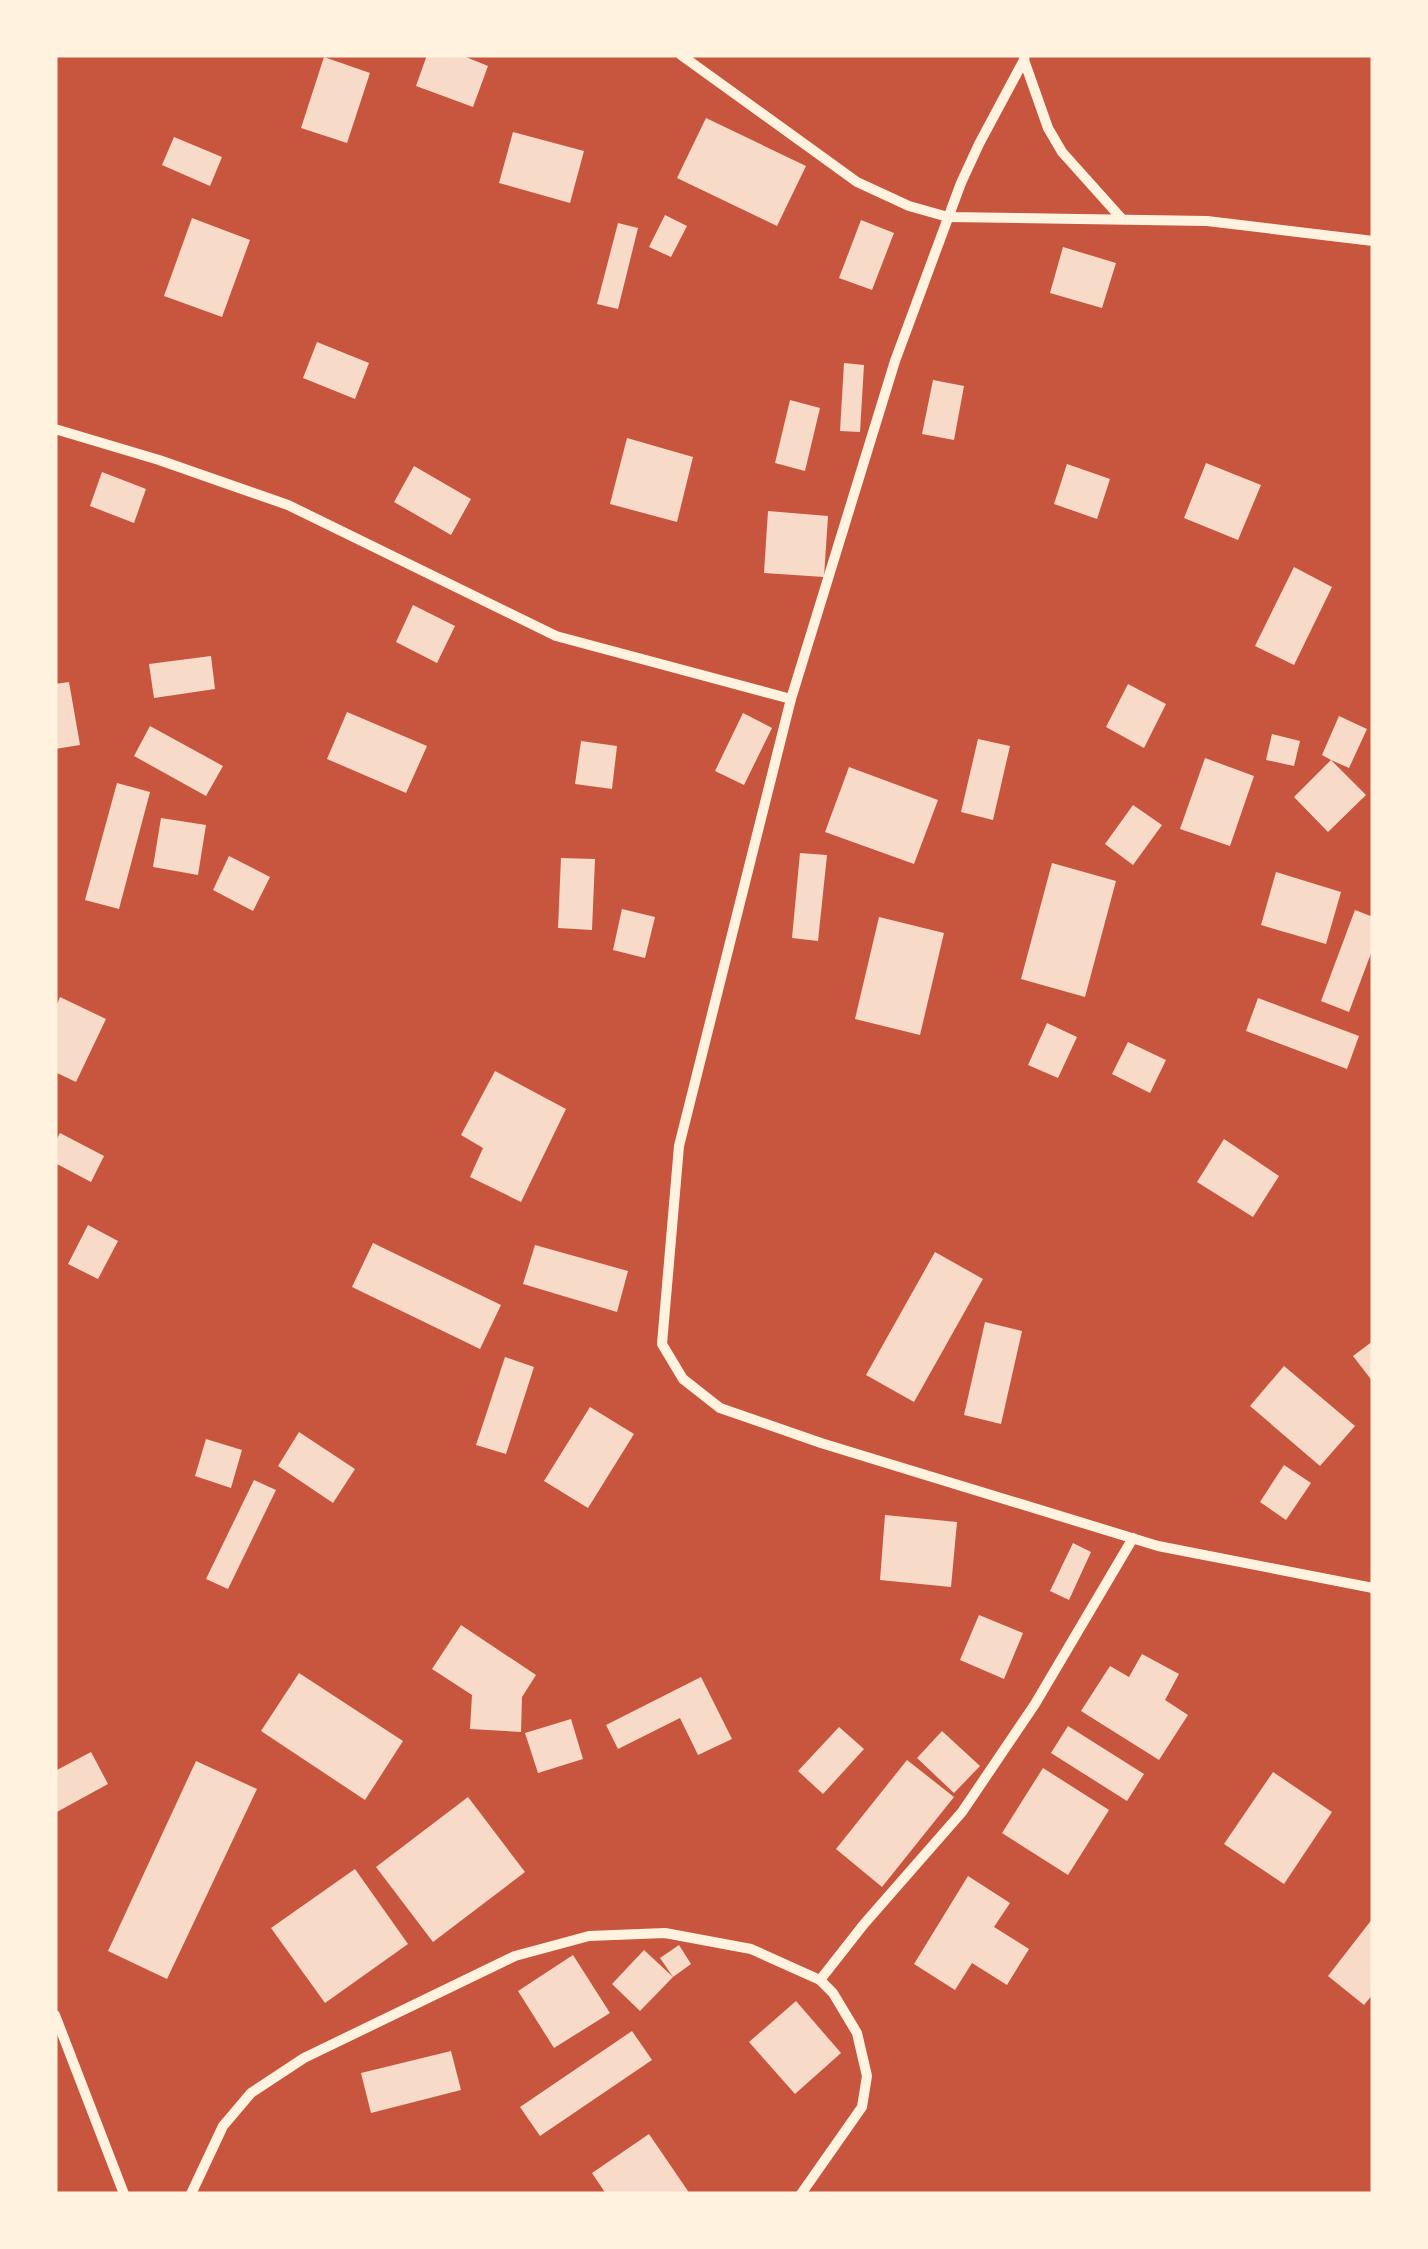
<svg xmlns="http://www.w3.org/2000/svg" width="1428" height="2249" viewBox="0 0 1428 2249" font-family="Raleway,sans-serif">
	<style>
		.building { fill: #f7dbc8 }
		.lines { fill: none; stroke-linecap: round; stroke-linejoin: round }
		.minor { stroke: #fff3e0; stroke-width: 10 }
	</style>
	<rect width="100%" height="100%" fill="#c8553d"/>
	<g class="building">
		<path d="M427 55H461L488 66 473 107 416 86Z"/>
		<path d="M324 57 370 73 347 143 301 128Z"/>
		<path d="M706 118 806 166 777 226 677 178Z"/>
		<path d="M513 132 584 151 570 203 499 183Z"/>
		<path d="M174 137 222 157 210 186 162 165Z"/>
		<path d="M665 215 687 226 671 257 649 247Z"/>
		<path d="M192 218 250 240 222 317 164 296Z"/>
		<path d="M861 220 894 233 872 290 839 278Z"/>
		<path d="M618 223 638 228 618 309 597 304Z"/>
		<path d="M1063 247 1116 263 1102 308 1050 293Z"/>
		<path d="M317 342 369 363 355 399 303 378Z"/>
		<path d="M844 363 864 365 860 432 840 431Z"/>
		<path d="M933 380 964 386 954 440 922 434Z"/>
		<path d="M790 400 820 408 805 471 775 463Z"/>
		<path d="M627 438 693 457 677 522 610 504Z"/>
		<path d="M1206 463 1261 485 1238 540 1184 518Z"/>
		<path d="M1067 464 1110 479 1097 519 1054 504Z"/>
		<path d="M414 466 471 499 451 535 394 502Z"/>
		<path d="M102 472 146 489 134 523 90 506Z"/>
		<path d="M768 511 828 516 824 577 764 573Z"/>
		<path d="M1294 567 1332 587 1294 665 1255 646Z"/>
		<path d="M413 605 455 626 437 663 396 642Z"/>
		<path d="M211 656 215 689 154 698 149 664Z"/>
		<path d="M69 682 80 745 55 749V684Z"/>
		<path d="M1128 684 1166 704 1144 748 1106 727Z"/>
		<path d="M347 712 427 746 406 793 327 759Z"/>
		<path d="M743 713 772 728 744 785 715 771Z"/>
		<path d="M1339 716 1367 729 1349 768 1331 760 1366 795 1328 832 1294 797 1331 760 1322 755Z"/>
		<path d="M150 726 223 766 206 796 134 756Z"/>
		<path d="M1272 734 1300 741 1294 766 1266 760Z"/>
		<path d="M978 739 1010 746 993 820 961 812Z"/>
		<path d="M581 741 617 746 612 789 575 784Z"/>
		<path d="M1205 758 1254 776 1230 846 1180 829Z"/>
		<path d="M849 767 938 800 914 864 825 832Z"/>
		<path d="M117 783 150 792 119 909 85 900Z"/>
		<path d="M1133 805 1162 825 1133 865 1105 844Z"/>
		<path d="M161 818 206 825 198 875 153 867Z"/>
		<path d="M800 853 827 855 818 941 792 938Z"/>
		<path d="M229 856 270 877 253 911 213 890Z"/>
		<path d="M561 858 595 859 592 930 558 928Z"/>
		<path d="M1052 863 1116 881 1085 997 1021 979Z"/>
		<path d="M1276 872 1341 892 1326 944 1261 925Z"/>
		<path d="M622 909 655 917 645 958 613 950Z"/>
		<path d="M1355 910 1373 917V948L1349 1012 1321 1001Z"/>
		<path d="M879 917 944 933 920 1035 855 1019Z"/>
		<path d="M60 997 106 1019 76 1082 55 1072V1009Z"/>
		<path d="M1258 998 1359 1036 1347 1069 1246 1031Z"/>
		<path d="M1047 1023 1077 1037 1058 1078 1028 1065Z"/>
		<path d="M1128 1042 1166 1060 1150 1093 1112 1074Z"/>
		<path d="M495 1071 566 1109 521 1202 470 1177 483 1148 461 1135Z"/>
		<path d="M60 1133 104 1156 91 1182 55 1163V1142Z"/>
		<path d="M1224 1139 1279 1176 1253 1217 1197 1182Z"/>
		<path d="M88 1225 118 1241 98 1279 68 1264Z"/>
		<path d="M373 1243 501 1305 480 1349 352 1287Z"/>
		<path d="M535 1245 628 1271 617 1312 523 1284Z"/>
		<path d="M935 1252 983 1279 914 1402 866 1375Z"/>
		<path d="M985 1322 1022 1331 1001 1424 964 1415Z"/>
		<path d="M1373 1341V1382L1353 1356Z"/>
		<path d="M505 1357 534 1367 506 1454 476 1445Z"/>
		<path d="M1284 1366 1355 1426 1320 1466 1250 1406Z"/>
		<path d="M590 1407 634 1434 588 1508 544 1481Z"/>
		<path d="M299 1432 355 1469 333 1503 278 1466Z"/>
		<path d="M206 1439 242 1450 231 1488 195 1476Z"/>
		<path d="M1284 1465 1311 1483 1286 1520 1260 1502Z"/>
		<path d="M254 1480 276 1490 228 1589 206 1579Z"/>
		<path d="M885 1515 957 1522 951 1587 880 1580Z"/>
		<path d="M1073 1543 1091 1552 1069 1600 1050 1591Z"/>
		<path d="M979 1615 1023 1633 1004 1679 960 1660Z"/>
		<path d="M461 1625 536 1675 522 1697 521 1732 470 1729 472 1695 432 1669Z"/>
		<path d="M1142 1654 1179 1674 1165 1700 1188 1715 1159 1760 1081 1711 1110 1666 1129 1677Z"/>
		<path d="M299 1673 403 1741 365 1800 261 1731Z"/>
		<path d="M701 1677 732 1739 698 1755 680 1718 618 1749 606 1725Z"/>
		<path d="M571 1719 583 1759 538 1773 525 1733Z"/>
		<path d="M1068 1726 1144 1774 1127 1801 1051 1753Z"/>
		<path d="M839 1727 864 1749 823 1794 798 1771Z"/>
		<path d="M942 1731 980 1766 954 1793 917 1758Z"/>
		<path d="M91 1752 108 1784 55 1813V1771Z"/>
		<path d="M907 1760 954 1797 882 1887 836 1849Z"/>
		<path d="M196 1761 257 1789 167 1979 108 1951Z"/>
		<path d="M1043 1768 1109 1810 1068 1875 1002 1833Z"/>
		<path d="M1273 1772 1332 1812 1284 1884 1224 1844Z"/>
		<path d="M468 1797 525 1872 433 1942 376 1867Z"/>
		<path d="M355 1869 408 1944 325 2003 271 1928Z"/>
		<path d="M968 1876 1010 1903 994 1927 1029 1949 1007 1985 972 1963 955 1990 914 1964Z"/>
		<path d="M1373 1918V1994L1364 2005 1328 1976Z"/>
		<path d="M679 1945 691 1964 673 1977 660 1958Z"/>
		<path d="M644 1950 673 1977 640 2011 612 1984Z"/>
		<path d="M573 1955 610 2013 554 2048 518 1991Z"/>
		<path d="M796 2001 841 2053 795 2094 749 2042Z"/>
		<path d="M632 2031 652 2060 540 2136 520 2107Z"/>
		<path d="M451 2051 461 2090 371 2113 361 2073Z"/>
		<path d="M649 2134 690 2194H606L592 2173Z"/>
	</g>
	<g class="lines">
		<g class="minor">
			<path d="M681 55 857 182 909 206 948 217 1207 221 1373 241"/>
			<path d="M1025 55 1024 60 979 144 961 183 895 361 791 699 679 1146 662 1344 683 1379 720 1408 821 1443 1158 1546 1373 1588"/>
			<path d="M1024 60 1048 128 1062 152 1122 219"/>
			<path d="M55 429 159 460 288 505 556 636 791 699"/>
			<path d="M820 1980 864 1924 962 1812 1035 1704 1133 1538"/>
			<path d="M55 2015 124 2194"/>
			<path d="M191 2194 223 2126 251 2093 304 2058 515 1956 589 1936 665 1933 751 1949 820 1980 833 1993 857 2033 867 2076 862 2107 801 2194"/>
		</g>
	</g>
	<rect width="1428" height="2249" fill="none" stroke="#fff3e0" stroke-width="115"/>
</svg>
